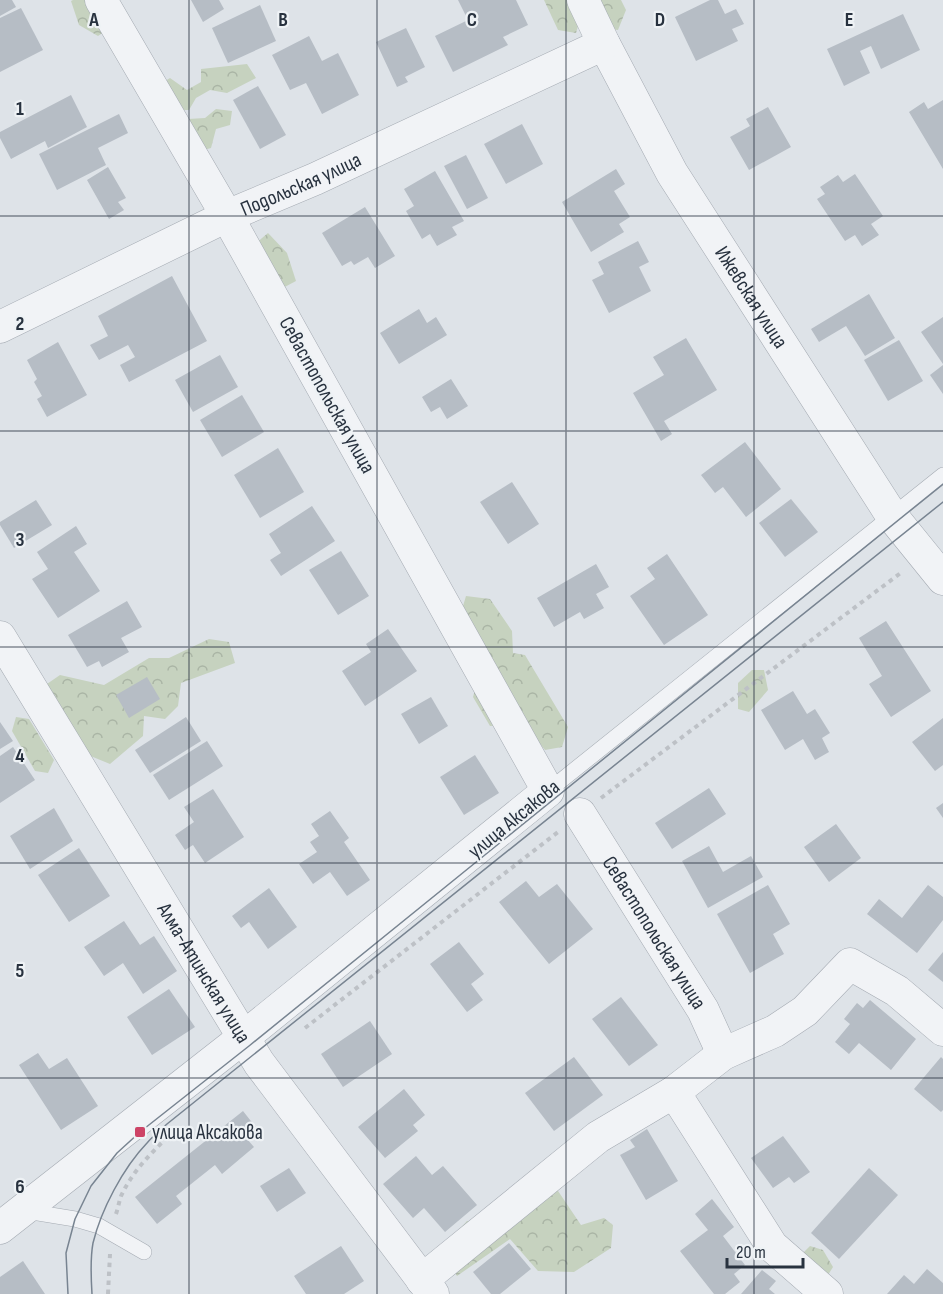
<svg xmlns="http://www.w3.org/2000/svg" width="943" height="1294" viewBox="0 0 943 1294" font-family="'Sofia Sans Condensed',sans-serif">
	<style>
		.forest { fill: url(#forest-crowns) }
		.building { fill: #b6bdc5 }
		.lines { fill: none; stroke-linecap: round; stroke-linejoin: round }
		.lane-casing { stroke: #a4aab2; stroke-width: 16 }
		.street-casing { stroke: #a4aab2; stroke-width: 33 }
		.path { stroke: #bdc1c6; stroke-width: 4; stroke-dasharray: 4.5 4.5; stroke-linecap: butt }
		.lane { stroke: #f1f3f6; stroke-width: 15 }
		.street { stroke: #f1f3f6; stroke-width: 32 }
		.tram { stroke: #788491; stroke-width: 1.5 }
		.grid { fill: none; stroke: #28323f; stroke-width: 1.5; stroke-opacity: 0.55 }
		.poi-dot { fill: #cd4366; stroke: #eef2f5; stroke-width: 2 }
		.labels { text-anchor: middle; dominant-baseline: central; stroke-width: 4.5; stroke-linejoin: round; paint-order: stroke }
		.street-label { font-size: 21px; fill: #28323f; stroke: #eef2f5 }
		.poi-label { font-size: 21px; fill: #28323f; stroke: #eef2f5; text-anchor: start }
		.grid-label { font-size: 20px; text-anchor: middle; font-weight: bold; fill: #28323f; stroke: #eef2f5; stroke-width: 4.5; stroke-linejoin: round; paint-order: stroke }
	</style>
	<defs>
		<pattern id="forest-crowns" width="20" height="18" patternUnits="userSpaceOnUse" patternTransform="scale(1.5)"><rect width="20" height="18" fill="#c6d2bf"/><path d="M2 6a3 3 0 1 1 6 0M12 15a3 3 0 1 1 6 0" fill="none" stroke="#aab5a5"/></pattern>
	</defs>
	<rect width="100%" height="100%" fill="#dee3e8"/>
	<g class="forest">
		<path d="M73 0H98L110 28 98 36 79 25 71 1Z"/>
		<path d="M544 0H575L582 12 576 33 558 30Z"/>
		<path d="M590 0H621L626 10 618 30 602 28Z"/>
		<path d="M247 64 256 78 227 93 210 90 196 98 189 110H172L160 84 170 78 187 90 201 82V69Z"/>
		<path d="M216 109 232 111 230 125 216 129 211 148 200 151 188 119 205 118Z"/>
		<path d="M268 233 287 253 296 281 279 290 255 244Z"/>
		<path d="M466 596 490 599 512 631 513 653 525 655 568 727 562 747 545 750 512 709 504 725 490 726 473 697 477 683 460 616Z"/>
		<path d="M209 639 229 642 235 663 181 683 178 706 165 719 144 716 143 736 110 764 59 743 44 686 60 675 104 685 149 658H169Z"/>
		<path d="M752 670H764L768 690 749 712 738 709V683Z"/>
		<path d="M16 717 29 719 54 760 48 773 35 771 12 731Z"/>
		<path d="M554 1185 581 1225 604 1218 613 1225 611 1248 574 1272 538 1271 510 1239 457 1276 444 1257 453 1236 467 1221 484 1222Z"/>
		<path d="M810 1246 823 1250 833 1267 828 1275 798 1258Z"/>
	</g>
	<g class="building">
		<path d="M0 0H12L16 7 0 16Z"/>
		<path d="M191 0H219L224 9 203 22Z"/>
		<path d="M458 0H516L528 25 503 37 508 45 453 72 435 36 468 20Z"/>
		<path d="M710 0H718L725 14 736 9 744 24 732 29 738 41 696 61 675 17Z"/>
		<path d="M260 5 276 41 228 63 212 28Z"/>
		<path d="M21 8 43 50 0 72V18Z"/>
		<path d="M903 14 920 50 881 69 871 46 860 51 870 73 844 86 827 49Z"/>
		<path d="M406 28 425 67 405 77 408 82 397 87 376 42Z"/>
		<path d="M309 36 322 61 338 53 359 95 322 114 306 83 290 90 272 55Z"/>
		<path d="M258 86 286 135 260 149 233 100Z"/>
		<path d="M71 95 87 127 48 148 45 141 11 159 0 138V132Z"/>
		<path d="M943 100V169L909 112 924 102 928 109Z"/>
		<path d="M768 107 791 147 749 170 730 137 750 126 746 119Z"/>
		<path d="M119 114 128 133 98 148 106 165 57 190 39 154Z"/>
		<path d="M522 124 543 164 506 184 484 144Z"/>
		<path d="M466 155 488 198 467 209 444 166Z"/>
		<path d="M108 167 126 198 118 202 124 210 109 219 87 180Z"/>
		<path d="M616 169 625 184 614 191 630 217 619 224 624 232 591 252 562 202Z"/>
		<path d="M435 171 464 221 452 227 457 235 437 246 430 234 422 239 406 211 414 206 404 189Z"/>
		<path d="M855 174 883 216 871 224 879 235 862 246 855 235 845 241 817 199 825 194 820 187 838 175 843 182Z"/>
		<path d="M365 207 395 256 375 268 368 257 354 265 351 261 342 266 322 233Z"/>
		<path d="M638 241 649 262 639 267 651 291 609 313 592 280 604 274 598 262Z"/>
		<path d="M172 276 207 341 129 382 120 365 135 357 128 345 99 360 90 345 108 336 98 316Z"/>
		<path d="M869 294 895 338 865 356 846 326 819 342 811 329Z"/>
		<path d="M419 309 427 323 436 317 447 335 399 364 380 333Z"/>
		<path d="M943 317V364L921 332Z"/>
		<path d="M686 338 717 390 664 421 672 434 661 441 633 393 664 375 653 357Z"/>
		<path d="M899 340 923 381 888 401 864 360Z"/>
		<path d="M58 342 87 395 47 417 37 399 42 396 34 382 37 379 27 360Z"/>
		<path d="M220 355 238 387 193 412 175 380Z"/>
		<path d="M943 365V394L930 375Z"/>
		<path d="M451 379 468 406 447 419 440 407 431 412 422 397Z"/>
		<path d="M242 395 264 432 222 457 200 420Z"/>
		<path d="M745 442 781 489 746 517 723 487 715 493 701 475Z"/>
		<path d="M278 448 304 492 260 518 234 475Z"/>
		<path d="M512 482 539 524 508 544 480 502Z"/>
		<path d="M791 499 818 532 785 557 759 523Z"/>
		<path d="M36 500 52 525 14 548 0 525V522Z"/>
		<path d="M312 506 335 541 281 576 270 560 281 553 269 534Z"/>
		<path d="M76 526 87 544 74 552 100 591 58 618 32 579 48 569 37 552Z"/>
		<path d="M341 551 369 596 338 615 309 570Z"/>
		<path d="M667 554 708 615 664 645 630 596 655 579 647 568Z"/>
		<path d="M596 564 609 587 596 594 604 608 584 619 580 612 554 627 537 598Z"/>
		<path d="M127 601 142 627 121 638 129 652 102 667 99 661 87 667 68 635Z"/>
		<path d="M886 621 931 691 891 717 869 684 882 676 859 638Z"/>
		<path d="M388 629 417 671 365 706 342 671 371 652 366 644Z"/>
		<path d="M147 677 160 699 129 718 116 695Z"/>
		<path d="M793 691 807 714 815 709 830 733 822 738 829 752 815 760 803 739 785 750 761 710Z"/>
		<path d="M431 697 448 726 419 744 401 714Z"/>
		<path d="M186 717 201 741 150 773 135 750Z"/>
		<path d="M943 718V765L935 771 912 742Z"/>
		<path d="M0 722 13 741 0 749Z"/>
		<path d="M207 741 223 766 169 800 153 775Z"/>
		<path d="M13 747 35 780 0 803V756Z"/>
		<path d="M475 755 499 793 464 815 440 777Z"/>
		<path d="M709 788 726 814 672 849 655 823Z"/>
		<path d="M213 789 244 837 205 863 193 845 185 850 175 835 194 822 184 807Z"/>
		<path d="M943 803V818L936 808Z"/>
		<path d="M54 808 73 841 30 869 10 836Z"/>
		<path d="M330 811 349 838 344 842 370 880 347 896 330 872 313 884 299 864 317 852 310 842 319 836 311 824Z"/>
		<path d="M836 824 861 858 829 882 804 847Z"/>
		<path d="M709 846 723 872 751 856 763 877 708 908 682 861Z"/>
		<path d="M79 848 110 896 69 922 38 875Z"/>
		<path d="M526 881 539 897 557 884 593 929 549 964 499 902Z"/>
		<path d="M768 885 790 924 773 934 784 954 750 973 717 914Z"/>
		<path d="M928 885 943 897V920L917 953 867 914 879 899 902 918Z"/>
		<path d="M269 888 297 927 268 949 249 922 241 928 232 916Z"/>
		<path d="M124 921 140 945 154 936 177 971 143 994 123 963 104 976 84 947Z"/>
		<path d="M459 942 484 974 471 984 483 1000 467 1012 430 964Z"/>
		<path d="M943 952V982L928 970Z"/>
		<path d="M169 989 195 1027 152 1055 127 1017Z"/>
		<path d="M621 997 658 1045 629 1066 592 1019Z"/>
		<path d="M870 1000 916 1039 891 1070 859 1043 849 1054 835 1042 850 1024 844 1019 857 1003 863 1008Z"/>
		<path d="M370 1021 392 1054 343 1087 321 1054Z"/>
		<path d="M38 1053 49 1069 67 1058 98 1106 61 1130 19 1065Z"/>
		<path d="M574 1057 603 1095 554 1131 525 1093Z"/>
		<path d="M941 1057 943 1059V1110L941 1112 914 1089Z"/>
		<path d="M404 1089 425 1115 413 1125 418 1131 385 1158 358 1127Z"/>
		<path d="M243 1111 258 1130 247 1139 254 1147 222 1174 215 1165 176 1196 182 1204 157 1224 135 1197Z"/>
		<path d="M647 1129 678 1181 646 1200 620 1155 635 1147 630 1140Z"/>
		<path d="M783 1136 810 1172 794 1183 789 1177 773 1188 751 1158Z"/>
		<path d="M416 1156 432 1175 443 1166 477 1205 445 1232 424 1208 413 1218 383 1184Z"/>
		<path d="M289 1168 306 1193 277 1212 260 1186Z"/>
		<path d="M869 1168 898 1195 839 1259 811 1233Z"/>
		<path d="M712 1199 734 1227 723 1236 745 1265 734 1274 740 1282 725 1294H714L680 1251 708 1230 695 1214Z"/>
		<path d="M509 1243 531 1269 500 1294H491L473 1272Z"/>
		<path d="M341 1246 364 1281 344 1294H306L294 1276Z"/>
		<path d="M23 1261 45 1294H0V1277Z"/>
		<path d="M927 1269 943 1283V1294H887L904 1275 914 1284Z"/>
		<path d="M762 1270 776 1281 769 1289 775 1294H741Z"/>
	</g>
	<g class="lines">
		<defs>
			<g id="lane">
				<path d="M548 791 943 475"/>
				<path d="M26 1211 75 1219 99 1226 144 1252"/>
			</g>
			<g id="street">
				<path id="s1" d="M583 0 604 44 672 173 892 516 943 579"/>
				<path id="s2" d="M0 327 227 216 315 179 604 44"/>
				<path id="s3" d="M0 637 259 1063 433 1294"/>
				<path id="s4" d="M580 814 703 1010 723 1054"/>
				<path d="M674 1092 772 1246 827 1294"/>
				<path d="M0 1228 244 1037 548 791 227 216 101 0"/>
				<path d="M422 1280 598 1137 674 1092 723 1054 775 1031 805 1011 850 964 897 991 943 1030"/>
			</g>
		</defs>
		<use href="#lane" class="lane-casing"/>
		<use href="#street" class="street-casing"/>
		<g class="path">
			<path d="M601 798 902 572"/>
			<path d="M305 1028 558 832"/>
			<path d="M116 1214C118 1208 119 1202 121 1196 133 1170 154 1150 174 1131"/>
			<path d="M108 1294 110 1254"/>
		</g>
		<use href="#lane" class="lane"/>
		<use href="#street" class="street"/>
		<g class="tram">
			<path d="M68 1294 66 1253 75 1219 91 1186 117 1153 140 1132 249 1046 943 484"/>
			<path d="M92 1294C91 1278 90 1259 93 1243 101 1210 123 1168 147 1143 153 1136 160 1130 167 1124L943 502"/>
		</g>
	</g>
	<path class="grid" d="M189 0V1294M377 0V1294M566 0V1294M754 0V1294M0 216H943M0 431H943M0 647H943M0 863H943M0 1078H943"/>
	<rect class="poi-dot" x="134" y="1126" width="12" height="12" rx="3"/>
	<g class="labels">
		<g class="street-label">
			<text stroke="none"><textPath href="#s2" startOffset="333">Подольская улица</textPath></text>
			<text stroke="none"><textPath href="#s1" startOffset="342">Ижевская улица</textPath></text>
			<text transform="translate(327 395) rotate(61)">Севастопольская улица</text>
			<text transform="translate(514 819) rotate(-39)">улица Аксакова</text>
			<text stroke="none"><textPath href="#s4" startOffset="140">Севастопольская улица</textPath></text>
			<text stroke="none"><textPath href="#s3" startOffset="393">Алма-Атинская улица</textPath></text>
		</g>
		<g class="poi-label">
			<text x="152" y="1132">улица Аксакова</text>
		</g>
	</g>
	<g class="grid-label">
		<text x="94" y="26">A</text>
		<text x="283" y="26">B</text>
		<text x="472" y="26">C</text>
		<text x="660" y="26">D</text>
		<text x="849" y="26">E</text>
		<text x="20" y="115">1</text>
		<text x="20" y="330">2</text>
		<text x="20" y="546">3</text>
		<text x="20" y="762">4</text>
		<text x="20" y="977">5</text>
		<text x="20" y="1193">6</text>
	</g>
	<path d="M727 1258v9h76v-9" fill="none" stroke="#28323f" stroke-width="3"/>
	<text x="736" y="1258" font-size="18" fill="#28323f" stroke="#eef2f5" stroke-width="4.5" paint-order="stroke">20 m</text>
</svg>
